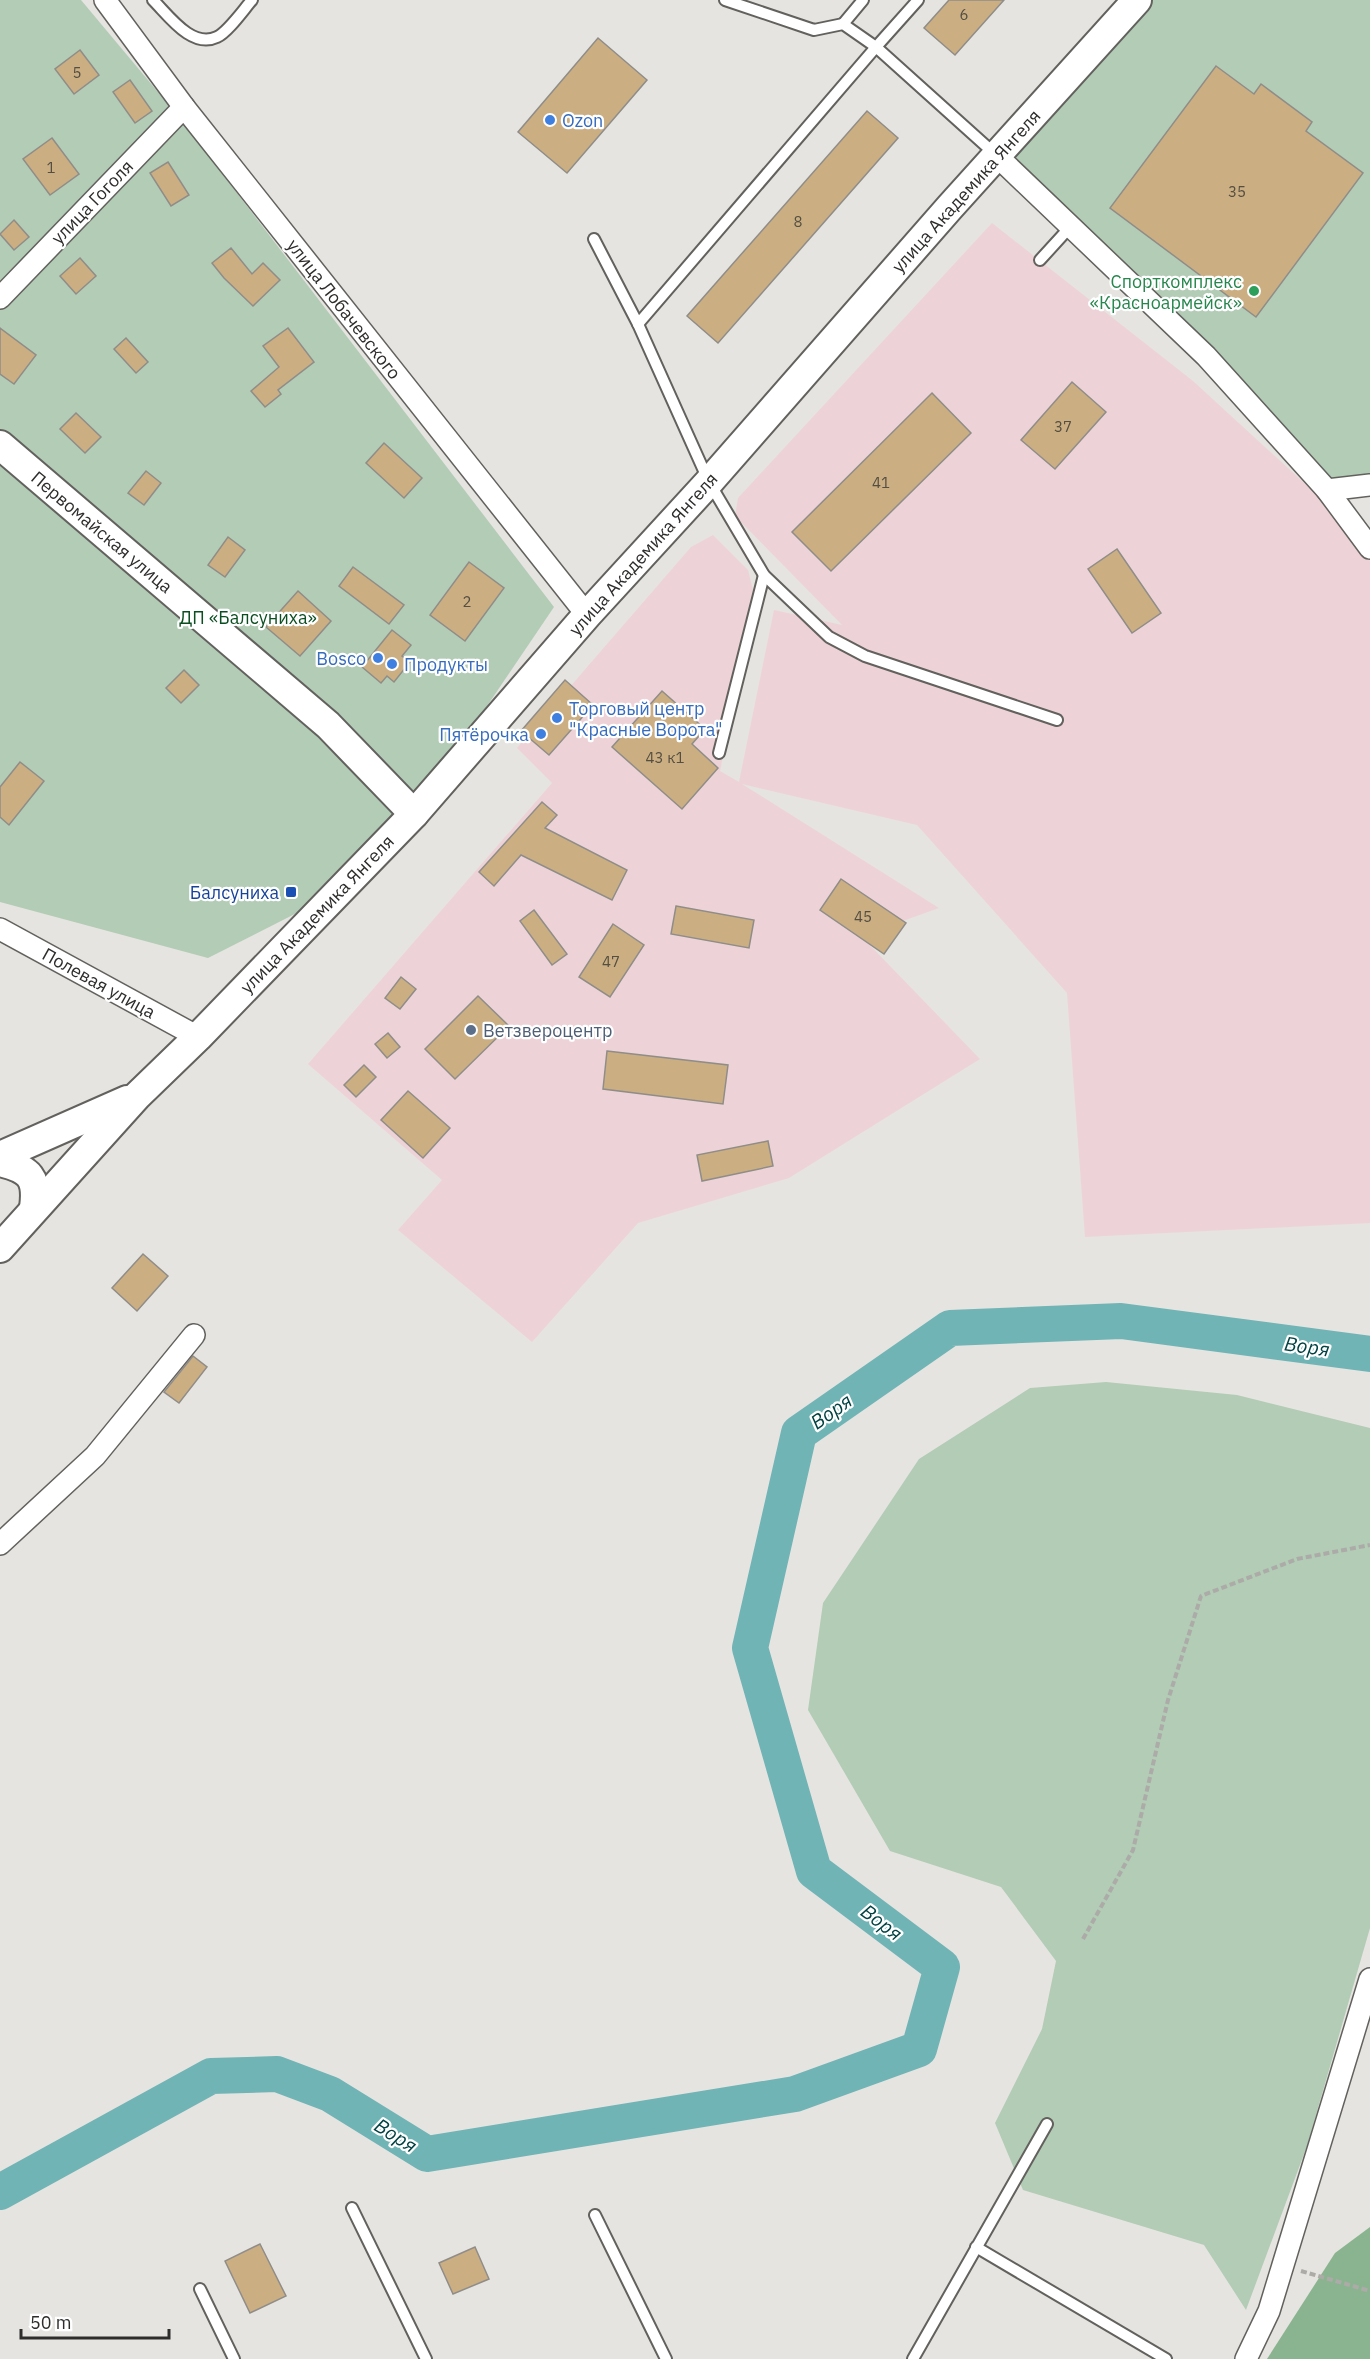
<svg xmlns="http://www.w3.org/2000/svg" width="1370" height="2359" viewBox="0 0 1370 2359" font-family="'IBM Plex Sans',sans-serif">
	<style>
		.industrial { fill: #edd3d8 }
		.green { fill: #b2ccb6 }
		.forest { fill: #8ab490 }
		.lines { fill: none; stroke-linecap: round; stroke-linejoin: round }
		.river { stroke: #70b4b6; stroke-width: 36 }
		.building { fill: #cbaf82; stroke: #908d89; stroke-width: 1.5 }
		.lane-casing { stroke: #63615e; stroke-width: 14 }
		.street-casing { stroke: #63615e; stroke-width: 24 }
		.secondary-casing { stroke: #63615e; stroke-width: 32 }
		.path { stroke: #acaba8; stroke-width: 4; stroke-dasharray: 6 3; stroke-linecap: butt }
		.lane { stroke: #fff; stroke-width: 10 }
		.street { stroke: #fff; stroke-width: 21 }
		.secondary { stroke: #fff; stroke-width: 28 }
		.shop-dot { fill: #3f7fe0; stroke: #fff; stroke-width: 2 }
		.leisure-dot { fill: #2e9e5b; stroke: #fff; stroke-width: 2 }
		.transit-dot { fill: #1a4fb4; stroke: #fff; stroke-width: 2 }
		.service-dot { fill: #5c6f8a; stroke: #fff; stroke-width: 2 }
		.labels { text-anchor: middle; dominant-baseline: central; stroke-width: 4.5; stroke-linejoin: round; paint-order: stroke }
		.number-label { font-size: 15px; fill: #554e42 }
		.shop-label { font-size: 18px; fill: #366cbe; stroke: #fff; text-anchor: start }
		.street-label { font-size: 18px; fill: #2e2d2c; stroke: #fff }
		.leisure-label { font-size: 18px; fill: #27864d; stroke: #fff; text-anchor: end }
		.park-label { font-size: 18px; fill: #0b4e21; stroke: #fff }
		.transit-label { font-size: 18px; fill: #164399; stroke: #fff; text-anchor: end }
		.service-label { font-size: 18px; fill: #4e5e75; stroke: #fff; text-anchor: start }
		.water-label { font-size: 20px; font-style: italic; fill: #004143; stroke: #fff }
	</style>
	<rect width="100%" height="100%" fill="#e6e4e0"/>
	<path class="industrial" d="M992 223 1193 381 1350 525 1370 561V1223L1085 1237 1067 993 917 825 742 784 939 908 861 936 980 1059 789 1178 638 1223 532 1342 398 1230 442 1180 308 1064 552 783 517 748 691 547 713 535 748 570 755 598 720 771 739 782 774 610 842 625 735 516 738 498Z"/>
	<g class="green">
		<path d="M0 0H81L178 116 554 607 414 814 338 892 208 958 0 902Z"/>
		<path d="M1137 0H1370V485L1327 490 997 156Z"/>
		<path d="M1106 1382 1237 1395 1370 1428V1928L1307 2146 1246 2310 1204 2245 1023 2190 995 2123 1042 2029 1056 1961 1001 1887 890 1851 808 1710 823 1603 919 1459 1030 1388Z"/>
	</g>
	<path class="forest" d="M1370 2227V2359H1267L1335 2253Z"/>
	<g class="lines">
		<path class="river" d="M0 2192 211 2076 277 2074 330 2094 427 2154 795 2094 919 2049 942 1967 814 1871 750 1648 799 1433 950 1328 1121 1321 1370 1354"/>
	</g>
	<g class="building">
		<path d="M949 0H1004L955 55 924 28Z"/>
		<path d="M598 38 647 80 567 173 518 132Z"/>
		<path d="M80 50 99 75 74 94 55 69Z"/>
		<path d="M1216 66 1254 94 1261 84 1312 122 1306 131 1363 173 1256 317 1110 208Z"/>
		<path d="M130 80 152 111 135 123 113 92Z"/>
		<path d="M867 111 898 138 718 343 687 316Z"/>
		<path d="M52 138 79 174 50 195 23 159Z"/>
		<path d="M168 162 189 195 171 206 150 173Z"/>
		<path d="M14 220 29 237 14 250 0 234Z"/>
		<path d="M231 248 252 274 263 263 280 280 253 306 224 278 212 263Z"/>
		<path d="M80 258 96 276 76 294 60 276Z"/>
		<path d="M0 328 36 355 14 384 0 374Z"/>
		<path d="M288 328 314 362 278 390 281 394 265 407 251 391 279 367 263 346Z"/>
		<path d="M126 338 148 362 136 373 114 349Z"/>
		<path d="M1072 382 1106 412 1055 469 1021 440Z"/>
		<path d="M932 393 971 433 831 571 792 532Z"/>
		<path d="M76 413 101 437 85 453 60 429Z"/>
		<path d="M384 443 422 478 404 498 366 463Z"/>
		<path d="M146 471 161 483 144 505 128 493Z"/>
		<path d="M228 537 245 550 225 577 208 565Z"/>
		<path d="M1117 549 1161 613 1132 633 1088 569Z"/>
		<path d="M469 562 504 588 465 641 430 615Z"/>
		<path d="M353 567 404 605 389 624 339 586Z"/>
		<path d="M298 591 331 621 300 656 266 627Z"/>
		<path d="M392 630 411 645 402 656 410 662 394 682 387 676 381 683 362 667Z"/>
		<path d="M184 670 199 685 181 703 166 688Z"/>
		<path d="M565 680 593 705 549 755 521 731Z"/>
		<path d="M662 691 705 729 692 744 718 768 682 809 612 747Z"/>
		<path d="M20 762 44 781 9 825 0 817V787Z"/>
		<path d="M542 802 557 815 545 828 627 870 612 900 521 855 494 886 479 872Z"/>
		<path d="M841 879 906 923 884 954 820 910Z"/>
		<path d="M676 906 754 920 749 948 671 934Z"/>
		<path d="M534 910 567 954 552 965 520 921Z"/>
		<path d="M613 924 644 945 610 997 579 977Z"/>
		<path d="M401 977 416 989 400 1009 385 998Z"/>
		<path d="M478 996 509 1026 455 1079 425 1049Z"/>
		<path d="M388 1033 400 1047 387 1058 375 1044Z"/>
		<path d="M607 1051 728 1065 723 1104 603 1089Z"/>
		<path d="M364 1065 376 1077 356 1097 344 1085Z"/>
		<path d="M408 1091 450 1128 423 1158 381 1120Z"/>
		<path d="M768 1141 773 1166 702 1181 697 1155Z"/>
		<path d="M143 1254 168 1276 137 1311 112 1288Z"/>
		<path d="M193 1356 207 1367 179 1403 164 1392Z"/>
		<path d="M260 2244 286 2296 250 2313 225 2261Z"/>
		<path d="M475 2247 489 2279 453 2294 439 2263Z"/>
	</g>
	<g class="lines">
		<defs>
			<g id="lane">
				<path d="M153 0C169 16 192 49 217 37 228 32 244 9 252 0"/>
				<path d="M725 0 814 30 843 24 876 47 918 0"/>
				<path d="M843 24 863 0"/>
				<path d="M594 239 638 324 709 482 764 575 829 637 865 656 1057 720"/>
				<path d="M1040 260 1071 226"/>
				<path d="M638 324 876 47 995 154"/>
				<path d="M719 753 764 575"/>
				<path d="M352 2208 426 2359"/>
				<path d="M595 2215 666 2359"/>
				<path d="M976 2247 1166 2359"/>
				<path d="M200 2289 234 2359"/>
				<path d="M913 2359 1047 2124"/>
			</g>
			<g id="street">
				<path d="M105 0 184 107 587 615"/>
				<path d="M997 156 1206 356 1327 490 1370 548"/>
				<path d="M0 298 184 107"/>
				<path d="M1327 490 1370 485"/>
				<path d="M0 929 198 1037"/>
				<path d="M0 1544 95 1456 194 1335"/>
				<path d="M1246 2359 1269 2311 1370 1979"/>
			</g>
			<g id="secondary">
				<path d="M0 445 328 725 414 814"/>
				<path d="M0 1156 127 1100"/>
				<path d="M0 1162C30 1169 38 1178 34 1208"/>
				<path d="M0 1248 137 1096 198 1037 414 814 587 615 709 482 950 207 1137 0"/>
			</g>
		</defs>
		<use href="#lane" class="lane-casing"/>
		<use href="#street" class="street-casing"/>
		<use href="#secondary" class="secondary-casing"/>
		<g class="path">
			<path d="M1083 1939 1133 1850 1168 1700 1201 1596 1297 1559 1370 1545"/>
			<path d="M1301 2271 1370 2291"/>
		</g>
		<use href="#lane" class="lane"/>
		<use href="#street" class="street"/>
		<use href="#secondary" class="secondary"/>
	</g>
	<g class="shop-dot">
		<circle cx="550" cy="120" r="6"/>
		<circle cx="378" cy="658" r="6"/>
		<circle cx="392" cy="664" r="6"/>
		<circle cx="557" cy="718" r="6"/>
		<circle cx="541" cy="734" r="6"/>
	</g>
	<circle class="leisure-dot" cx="1254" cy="291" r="6"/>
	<rect class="transit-dot" x="285" y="886" width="12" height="12" rx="3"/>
	<circle class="service-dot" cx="471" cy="1030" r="6"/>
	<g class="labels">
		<g class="number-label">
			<text x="964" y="14">6</text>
			<text x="77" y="72">5</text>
			<text x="51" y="167">1</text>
			<text x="1237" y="191">35</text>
			<text x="798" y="221">8</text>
			<text x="1063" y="426">37</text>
			<text x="881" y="482">41</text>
			<text x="467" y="601">2</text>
			<text x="665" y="757">43 к1</text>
			<text x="863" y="916">45</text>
			<text x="611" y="961">47</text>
		</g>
		<g class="shop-label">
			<text x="562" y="120">Ozon</text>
			<text x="366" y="658" text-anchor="end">Bosco</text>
			<text x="404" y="664">Продукты</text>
			<text x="569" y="708">Торговый центр<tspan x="569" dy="21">"Красные Ворота"</tspan></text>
			<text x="529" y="734" text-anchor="end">Пятёрочка</text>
		</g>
		<g class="street-label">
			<text transform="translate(966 191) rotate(-48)">улица Академика Янгеля</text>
			<text transform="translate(92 202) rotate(-46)">улица Гоголя</text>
			<text transform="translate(344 309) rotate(52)">улица Лобачевского</text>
			<text transform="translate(102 532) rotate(40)">Первомайская улица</text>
			<text transform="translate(643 554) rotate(-48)">улица Академика Янгеля</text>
			<text transform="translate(317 914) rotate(-46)">улица Академика Янгеля</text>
			<text transform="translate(99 983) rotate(29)">Полевая улица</text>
		</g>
		<g class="leisure-label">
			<text x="1242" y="281">Спорткомплекс<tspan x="1242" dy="21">«Красноармейск»</tspan></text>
		</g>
		<g class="park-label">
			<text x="248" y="617">ДП «Балсуниха»</text>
		</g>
		<g class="transit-label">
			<text x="279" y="892">Балсуниха</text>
		</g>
		<g class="service-label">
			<text x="483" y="1030">Ветзвероцентр</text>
		</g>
		<g class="water-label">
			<text transform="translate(1307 1346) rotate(8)">Воря</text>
			<text transform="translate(831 1411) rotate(-35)">Воря</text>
			<text transform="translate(882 1922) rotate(37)">Воря</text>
			<text transform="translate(396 2135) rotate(32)">Воря</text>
		</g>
	</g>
	<path d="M21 2329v9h148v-9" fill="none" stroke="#2e2d2c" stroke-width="3"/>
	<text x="30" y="2329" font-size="18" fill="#2e2d2c" stroke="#ffffff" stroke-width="4.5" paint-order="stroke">50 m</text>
</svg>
